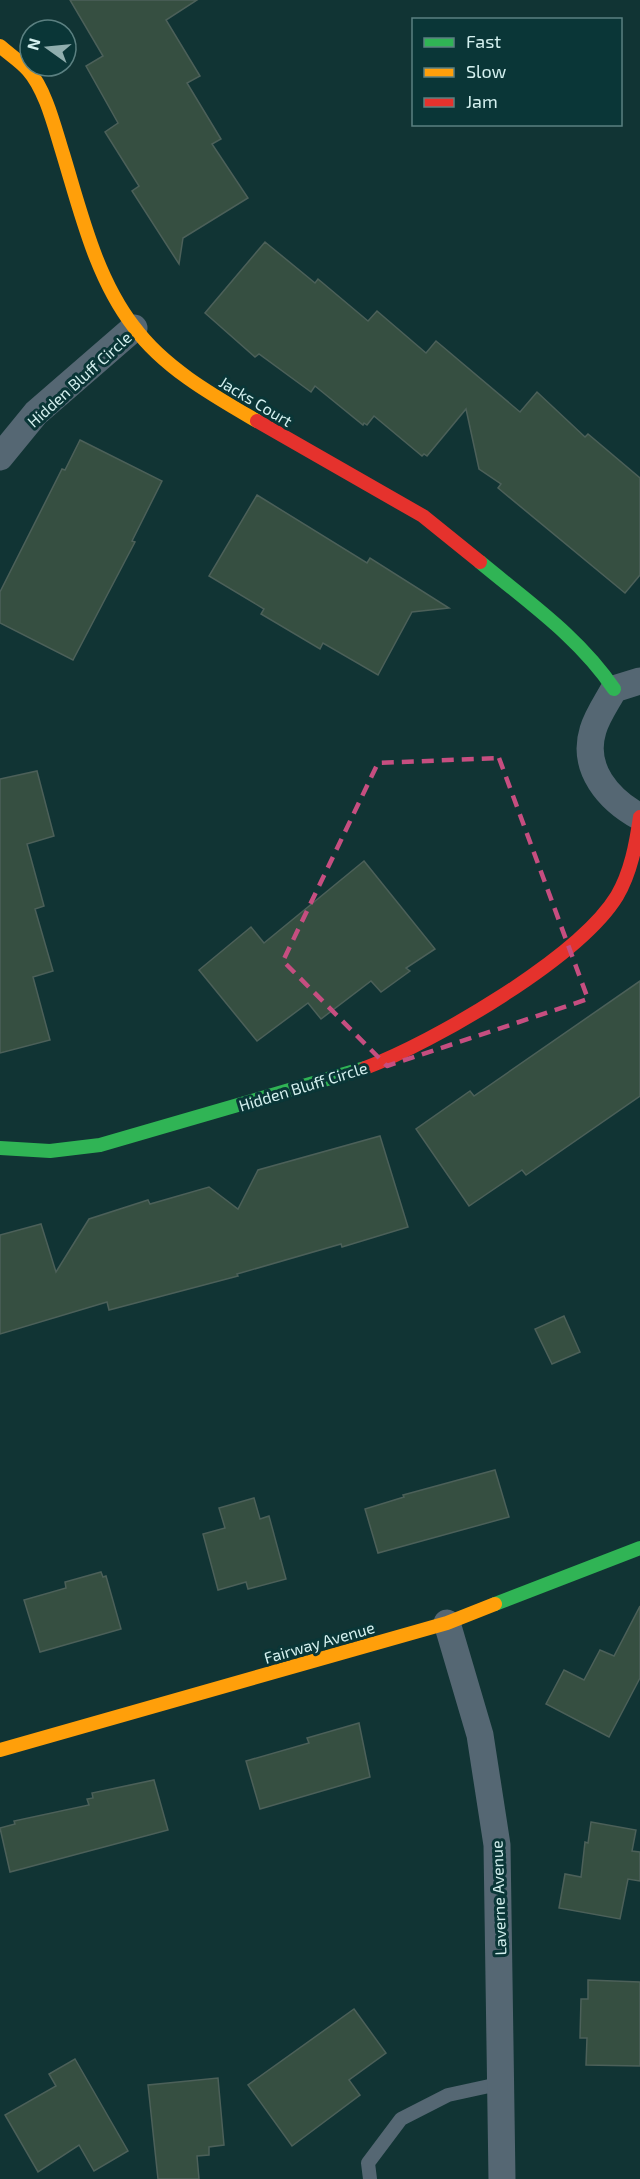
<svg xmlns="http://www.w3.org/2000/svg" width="640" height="2179" viewBox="0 0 640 2179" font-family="'Exo 2',sans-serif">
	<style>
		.building { fill: #364f41; stroke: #4c6059; stroke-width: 1.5 }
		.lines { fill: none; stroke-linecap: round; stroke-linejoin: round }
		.lane { stroke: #556773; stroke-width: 14 }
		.street { stroke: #556773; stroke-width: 27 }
		.fast { stroke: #30b455; stroke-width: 14 }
		.slow { stroke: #ff9f0a; stroke-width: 14 }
		.jam { stroke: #e5322d; stroke-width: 14 }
		.marked { fill: none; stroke: #c64e80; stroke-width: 4.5; stroke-dasharray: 12 8; stroke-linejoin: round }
		.labels { text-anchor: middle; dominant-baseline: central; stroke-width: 6; stroke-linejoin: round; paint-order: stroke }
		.street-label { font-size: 16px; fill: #d4f0ef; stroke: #0a3637 }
	</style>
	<rect width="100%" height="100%" fill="#113434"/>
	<g class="building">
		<path d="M70 0H197L166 20 200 76 187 83 221 139 212 144 248 198 183 238 179 264 132 191 139 186 105 132 118 123 86 66 103 56Z"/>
		<path d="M265 242 315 283 318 279 368 321 377 311 426 353 436 341 520 412 537 392 585 437 588 434 640 478V575L625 593 498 488 501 484 479 469 466 409 427 456 424 454 422 456 374 416 367 425 364 423 363 425 315 386 311 392 259 354 255 357 205 313Z"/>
		<path d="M80 440 162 481 132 541 135 542 73 660 0 623V592L62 469 65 470Z"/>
		<path d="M257 495 367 563 370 558 449 608 412 612 378 675 323 643 320 649 261 614 264 609 209 576Z"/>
		<path d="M37 771 54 836 27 844 44 906 35 909 53 971 33 977 50 1040 0 1053V779Z"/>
		<path d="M364 861 435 949 406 968 410 971 381 992 371 981 321 1019 308 1003 257 1041 199 970 251 927 264 943Z"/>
		<path d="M640 981V1096L526 1175 522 1170 469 1206 416 1129 470 1091 474 1096Z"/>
		<path d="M380 1136 408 1227 342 1247 341 1244 237 1274 238 1276 109 1310 107 1302 0 1334V1235L41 1224 56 1272 89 1219 148 1200 150 1204 209 1187 238 1209 258 1170Z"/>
		<path d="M564 1316 580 1352 552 1364 535 1329Z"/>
		<path d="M495 1470 509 1517 378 1553 365 1509 404 1497 403 1495Z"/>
		<path d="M254 1498 260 1519 269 1516 286 1579 248 1589 246 1582 218 1590 203 1534 225 1528 219 1508Z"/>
		<path d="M101 1572 103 1577 106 1576 121 1629 40 1652 24 1600 66 1588 65 1582Z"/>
		<path d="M640 1606V1678L609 1737 546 1704 564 1670 584 1680 600 1650 614 1656Z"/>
		<path d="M359 1723 370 1777 260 1809 246 1761 309 1743 307 1738Z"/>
		<path d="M154 1780 168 1830 10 1872 0 1828 15 1824 14 1821 89 1805 87 1799 93 1798 92 1793Z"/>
		<path d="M591 1822 636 1830 632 1851 640 1852V1881L628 1879 620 1919 559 1908 565 1874 581 1877 585 1842 588 1843Z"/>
		<path d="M588 1980 640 1982V2066L586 2065 587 2038H580L581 1999H588Z"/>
		<path d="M354 2009 386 2053 349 2080 360 2095 292 2146 248 2085Z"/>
		<path d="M75 2059 128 2151 94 2171 79 2145 38 2172 5 2115 56 2086 49 2074Z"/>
		<path d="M218 2078 224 2145 209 2147V2155L197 2156 199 2179H158L148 2085Z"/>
	</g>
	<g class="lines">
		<path class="lane" d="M370 2179 368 2163 401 2119 448 2095 503 2083"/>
		<g class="street">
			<path d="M0 457 36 413 134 328"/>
			<path d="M640 681 614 689C607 702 597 716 593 730 581 769 609 800 640 817"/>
			<path d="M447 1623 480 1735 497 1845 502 2179"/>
		</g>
		<g class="fast">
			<path d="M480 562C528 602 579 637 614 689"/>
			<path d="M0 1148 50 1151 100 1145 365 1068"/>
			<path d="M495 1604 640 1548"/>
		</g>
		<g class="slow">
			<path d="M0 46C9 54 20 61 28 70 46 90 55 129 63 154 81 213 96 278 134 327 164 368 214 396 257 421"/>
			<path d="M0 1750 447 1623 495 1604"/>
		</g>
		<g class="jam">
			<path d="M257 421 423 516 480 562"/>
			<path d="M365 1068C434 1042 579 958 617 896 631 872 636 844 640 817"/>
		</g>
	</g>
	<path class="marked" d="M499 758 588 999 387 1066 283 961 378 763Z"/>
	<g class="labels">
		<g class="street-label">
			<text transform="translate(79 379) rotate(-42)">Hidden Bluff Circle</text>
			<text transform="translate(256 401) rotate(31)">Jacks Court</text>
			<text transform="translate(303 1086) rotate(-17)">Hidden Bluff Circle</text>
			<text transform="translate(319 1642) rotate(-16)">Fairway Avenue</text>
			<text transform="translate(498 1898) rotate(-92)">Laverne Avenue</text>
		</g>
	</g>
	<rect x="412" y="18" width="210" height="108" fill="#0a3637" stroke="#5b8081" stroke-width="1.5"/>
	<rect x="424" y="38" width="30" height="9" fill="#30b455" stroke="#5b8081" stroke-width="1.5"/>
	<text x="466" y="48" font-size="18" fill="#d4f0ef">Fast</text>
	<rect x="424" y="68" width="30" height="9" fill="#ff9f0a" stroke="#5b8081" stroke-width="1.5"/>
	<text x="466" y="78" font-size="18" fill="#d4f0ef">Slow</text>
	<rect x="424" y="98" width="30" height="9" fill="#e5322d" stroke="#5b8081" stroke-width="1.5"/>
	<text x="466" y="108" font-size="18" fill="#d4f0ef">Jam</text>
	<g transform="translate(48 48) rotate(285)"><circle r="28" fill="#0a3637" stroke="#5b8081" stroke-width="1.5"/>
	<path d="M0-4.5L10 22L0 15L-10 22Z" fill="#90aeae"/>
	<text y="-9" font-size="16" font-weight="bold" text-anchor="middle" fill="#d4f0ef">N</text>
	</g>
</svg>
